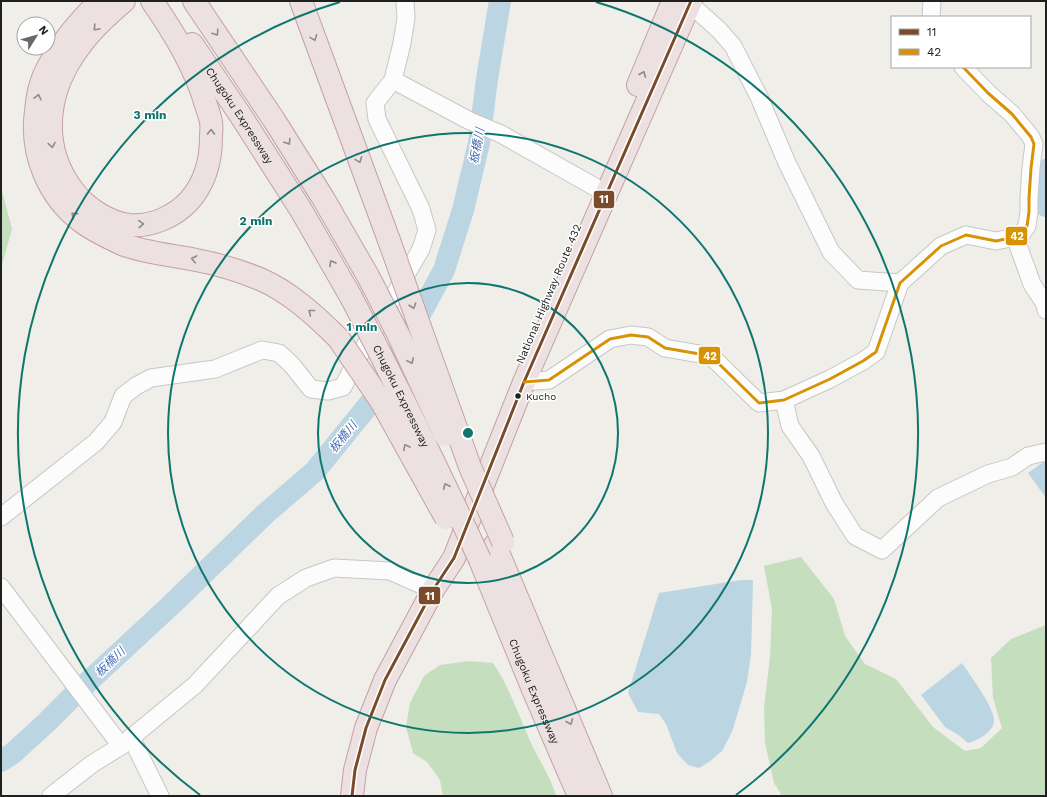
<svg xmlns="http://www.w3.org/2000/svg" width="1047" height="797" viewBox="0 0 1047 797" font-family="'Work Sans','Noto Sans JP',sans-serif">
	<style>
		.forest { fill: #c5debe }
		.water { fill: #bcd5e3 }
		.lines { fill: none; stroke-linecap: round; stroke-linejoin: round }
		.river { stroke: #bcd5e3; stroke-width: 22 }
		.minor-casing { stroke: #c7c7c5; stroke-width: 19 }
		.highway-casing { stroke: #c5a0a5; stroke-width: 24 }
		.minor { stroke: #fdfcfc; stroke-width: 17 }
		.highway { stroke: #ece0e0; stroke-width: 22 }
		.highway-bridge-casing { stroke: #c5a0a5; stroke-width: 24; stroke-linecap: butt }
		.highway-bridge { stroke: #ece0e0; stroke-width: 22 }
		.bus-1-casing { stroke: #fff; stroke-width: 6 }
		.bus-2-casing { stroke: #fff; stroke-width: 6 }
		.bus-1 { stroke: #7a4b2a; stroke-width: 3 }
		.bus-2 { stroke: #d79205; stroke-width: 3 }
		.oneway { stroke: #908a8a }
		.ring { fill: none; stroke: #0f766e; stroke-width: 2 }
		.bus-dot { fill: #202020; stroke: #fff; stroke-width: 1.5 }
		.labels { text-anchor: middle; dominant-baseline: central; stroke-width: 3; stroke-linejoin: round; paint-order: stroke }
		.bus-label { font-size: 10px; fill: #202020; stroke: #fff; text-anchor: start }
		.street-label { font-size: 11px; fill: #202020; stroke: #fff }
		.water-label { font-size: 12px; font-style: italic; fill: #496eb4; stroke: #fff }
		.centre { fill: #0f766e; stroke: #fff; stroke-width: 2 }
		.ring-label { font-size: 12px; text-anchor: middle; font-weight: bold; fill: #0f766e; stroke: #fff; stroke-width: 3; stroke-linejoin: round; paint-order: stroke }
		.line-badge { stroke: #fff; stroke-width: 1.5 }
		.badge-label { font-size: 11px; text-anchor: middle; font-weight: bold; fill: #fff }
	</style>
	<rect width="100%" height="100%" fill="#efeee9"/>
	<g class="forest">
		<path d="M1 187 12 229 1 268Z"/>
		<path d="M801 557 834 599 845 636 865 664 896 679 933 727 965 751 981 748 1002 728 993 698 991 658 1011 639 1046 625V796H782L774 783 765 743 764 708 770 657 772 609 764 566Z"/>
		<path d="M469 661 493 663C510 688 519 716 531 743 539 761 551 777 556 796H443L440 780 427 762 413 753 406 727 410 703 424 676 440 665Z"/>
	</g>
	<g class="water">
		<path d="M1046 460V498L1028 473Z"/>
		<path d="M741 580H753L751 655 747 682 732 732 722 751 709 762 699 768 688 765 677 753 666 724 659 714 638 712 628 693 659 593Z"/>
		<path d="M962 663C970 675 994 707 994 720 995 731 977 741 968 743L960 736 945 727 921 695Z"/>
	</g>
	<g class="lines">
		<g class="river">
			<path d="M1046 170C1038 183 1039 193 1046 206"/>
			<path d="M1 761 12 754 47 722 75 694 170 606 265 514 315 471 375 397 444 270 463 210 479 143 487 79 500 1"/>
		</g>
		<defs>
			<g id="minor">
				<path d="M690 4 719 30 733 46 759 97 787 163 831 252 858 280 900 283"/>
				<path d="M931 17 932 1"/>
				<path d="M393 80 470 121 501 134 595 187"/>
				<path d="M1015 237 1032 284 1045 304 1046 310"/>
				<path d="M524 382 549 380 610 339 631 335 648 337 665 348 711 356 759 403 784 400 830 379 863 361 876 352 900 283 941 246 966 235 996 241 1015 237 1022 233 1027 226 1029 212V198L1031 168 1034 144 1031 137 1012 114 988 93 963 67"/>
				<path d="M784 400 790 426 811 456 834 503 855 536 882 550 938 498 988 474 1012 467 1028 456 1046 452"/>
				<path d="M1 517 96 442 113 422 123 396 136 386 151 378 215 369 262 350 279 353 291 364 311 389 328 391 343 387 355 363 421 249 427 230 421 209 377 119 375 103 393 80 402 43 406 18 405 1"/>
				<path d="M1 587 121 746"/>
				<path d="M131 737 160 796"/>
				<path d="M51 796 92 764 121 746 195 685 278 596 306 578 334 568 390 571 433 590"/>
			</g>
			<g id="highway">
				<path d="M100 1C78 22 59 45 45 73 40 84 37 98 36 111 30 153 48 197 82 222 94 231 109 238 122 244 145 253 172 255 196 260 218 264 240 271 260 279 290 292 316 316 339 339"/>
				<path d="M124 1C108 15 92 29 80 46 47 89 39 144 72 189 85 207 107 222 129 225 151 227 174 217 189 201 205 183 211 162 211 137 211 133 212 127 211 122 210 117 208 111 206 105 195 67 174 33 152 1"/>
				<path d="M194 1 274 120 323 198 368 276"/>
				<path d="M301 1 390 243"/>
				<path id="s1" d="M192 44 241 116 301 210 351 297"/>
				<path d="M638 85 673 1"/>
				<path d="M495 545 601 796"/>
				<path id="s2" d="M480 560 534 692 579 796"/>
				<path d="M352 796 355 770 366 728 385 680 433 590 454 558 524 382 691 1"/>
			</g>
		</defs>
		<use href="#minor" class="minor-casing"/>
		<use href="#highway" class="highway-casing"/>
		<use href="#minor" class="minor"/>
		<use href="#highway" class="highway"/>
		<defs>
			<g id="highway-bridge">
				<path d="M390 243 470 467 503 542"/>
				<path d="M368 276 398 334 445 435"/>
				<path id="s3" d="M351 297C396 383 439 471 480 560"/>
				<path d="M339 339 381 401 446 518"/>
			</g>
		</defs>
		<use href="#highway-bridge" class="highway-bridge-casing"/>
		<use href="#highway-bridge" class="highway-bridge"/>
		<defs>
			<path id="bus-1" d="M352 796 355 770 366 728 385 680 433 590 454 558 524 382 691 1"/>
			<path id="bus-2" d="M524 382 549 380 610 339 631 335 648 337 665 348 711 356 759 403 784 400 830 379 863 361 876 352 900 283 941 246 966 235 996 241 1015 237 1022 233 1027 226 1029 212V198L1031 168 1034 144 1031 137 1012 114 988 93 963 67"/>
		</defs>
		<use href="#bus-1" class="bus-1-casing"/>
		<use href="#bus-2" class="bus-2-casing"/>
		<use href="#bus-1" class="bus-1"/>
		<use href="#bus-2" class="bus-2"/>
	</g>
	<defs><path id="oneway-chevron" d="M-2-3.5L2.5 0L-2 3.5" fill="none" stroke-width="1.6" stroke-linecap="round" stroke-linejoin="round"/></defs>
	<g class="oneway">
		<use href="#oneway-chevron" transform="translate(96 28) rotate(133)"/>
		<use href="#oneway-chevron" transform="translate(216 33) rotate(56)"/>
		<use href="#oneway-chevron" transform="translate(314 38) rotate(69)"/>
		<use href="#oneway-chevron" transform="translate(643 74) rotate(-67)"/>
		<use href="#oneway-chevron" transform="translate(38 97) rotate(-77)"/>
		<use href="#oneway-chevron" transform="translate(211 132) rotate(-89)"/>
		<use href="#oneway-chevron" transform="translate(288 142) rotate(58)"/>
		<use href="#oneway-chevron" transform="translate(52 145) rotate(80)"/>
		<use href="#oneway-chevron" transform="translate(359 160) rotate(69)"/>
		<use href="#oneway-chevron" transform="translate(74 215) rotate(-139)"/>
		<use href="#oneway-chevron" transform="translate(141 224) rotate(-3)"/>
		<use href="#oneway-chevron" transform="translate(194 259) rotate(-169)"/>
		<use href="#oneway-chevron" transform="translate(332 263) rotate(-120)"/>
		<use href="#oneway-chevron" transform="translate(413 306) rotate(71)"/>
		<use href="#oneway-chevron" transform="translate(311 312) rotate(-142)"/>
		<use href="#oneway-chevron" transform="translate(411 361) rotate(65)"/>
		<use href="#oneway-chevron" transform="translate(406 447) rotate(-119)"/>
		<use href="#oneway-chevron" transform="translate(446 486) rotate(-115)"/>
		<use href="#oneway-chevron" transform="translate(570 722) rotate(67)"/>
	</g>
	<g class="ring">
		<circle cx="468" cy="433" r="150"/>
		<circle cx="468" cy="433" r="300"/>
		<path d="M200 795A450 450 0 0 1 340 2M596 2A450 450 0 0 1 736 795"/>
	</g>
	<circle class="bus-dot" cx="518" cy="396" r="3.5"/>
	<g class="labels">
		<g class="bus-label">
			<text x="526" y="396">Kucho</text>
		</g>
		<g class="street-label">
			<text stroke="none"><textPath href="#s1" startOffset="86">Chugoku Expressway</textPath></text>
			<text transform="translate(549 294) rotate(-67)">National Highway Route 432</text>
			<text stroke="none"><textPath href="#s3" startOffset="111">Chugoku Expressway</textPath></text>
			<text stroke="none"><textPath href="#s2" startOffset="142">Chugoku Expressway</textPath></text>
		</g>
		<g class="water-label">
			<text transform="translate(477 146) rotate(-79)">板橋川</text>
			<text transform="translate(343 437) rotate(-51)">板橋川</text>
			<text transform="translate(110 662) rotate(-44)">板橋川</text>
		</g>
	</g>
	<circle cx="468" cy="433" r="6" class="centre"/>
	<g class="ring-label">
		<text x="150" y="119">3 min</text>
		<text x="256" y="225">2 min</text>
		<text x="362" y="331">1 min</text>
	</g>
	<g class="line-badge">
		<rect x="593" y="190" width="22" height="19" rx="4" fill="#7a4b2a"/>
		<rect x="1005" y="226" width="23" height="20" rx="4" fill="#d79205"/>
		<rect x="698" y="346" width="23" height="19" rx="4" fill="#d79205"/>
		<rect x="418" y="586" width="23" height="19" rx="4" fill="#7a4b2a"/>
	</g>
	<g class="badge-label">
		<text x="604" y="203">11</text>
		<text x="1017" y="240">42</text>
		<text x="710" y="360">42</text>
		<text x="430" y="600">11</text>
	</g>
	<rect width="1047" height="797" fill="none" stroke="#202020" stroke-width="4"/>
	<rect x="891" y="16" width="140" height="52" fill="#ffffff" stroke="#a6a6a6"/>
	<rect x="899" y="29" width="20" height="6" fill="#7a4b2a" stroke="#a6a6a6"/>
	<text x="927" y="36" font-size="12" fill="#202020">11</text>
	<rect x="899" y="49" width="20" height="6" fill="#d79205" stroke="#a6a6a6"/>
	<text x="927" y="56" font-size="12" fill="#202020">42</text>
	<g transform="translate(36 36) rotate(53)"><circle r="19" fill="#ffffff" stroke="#a6a6a6"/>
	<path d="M0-3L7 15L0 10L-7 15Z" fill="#686866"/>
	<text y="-6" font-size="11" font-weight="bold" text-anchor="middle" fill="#202020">N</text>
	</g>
</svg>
